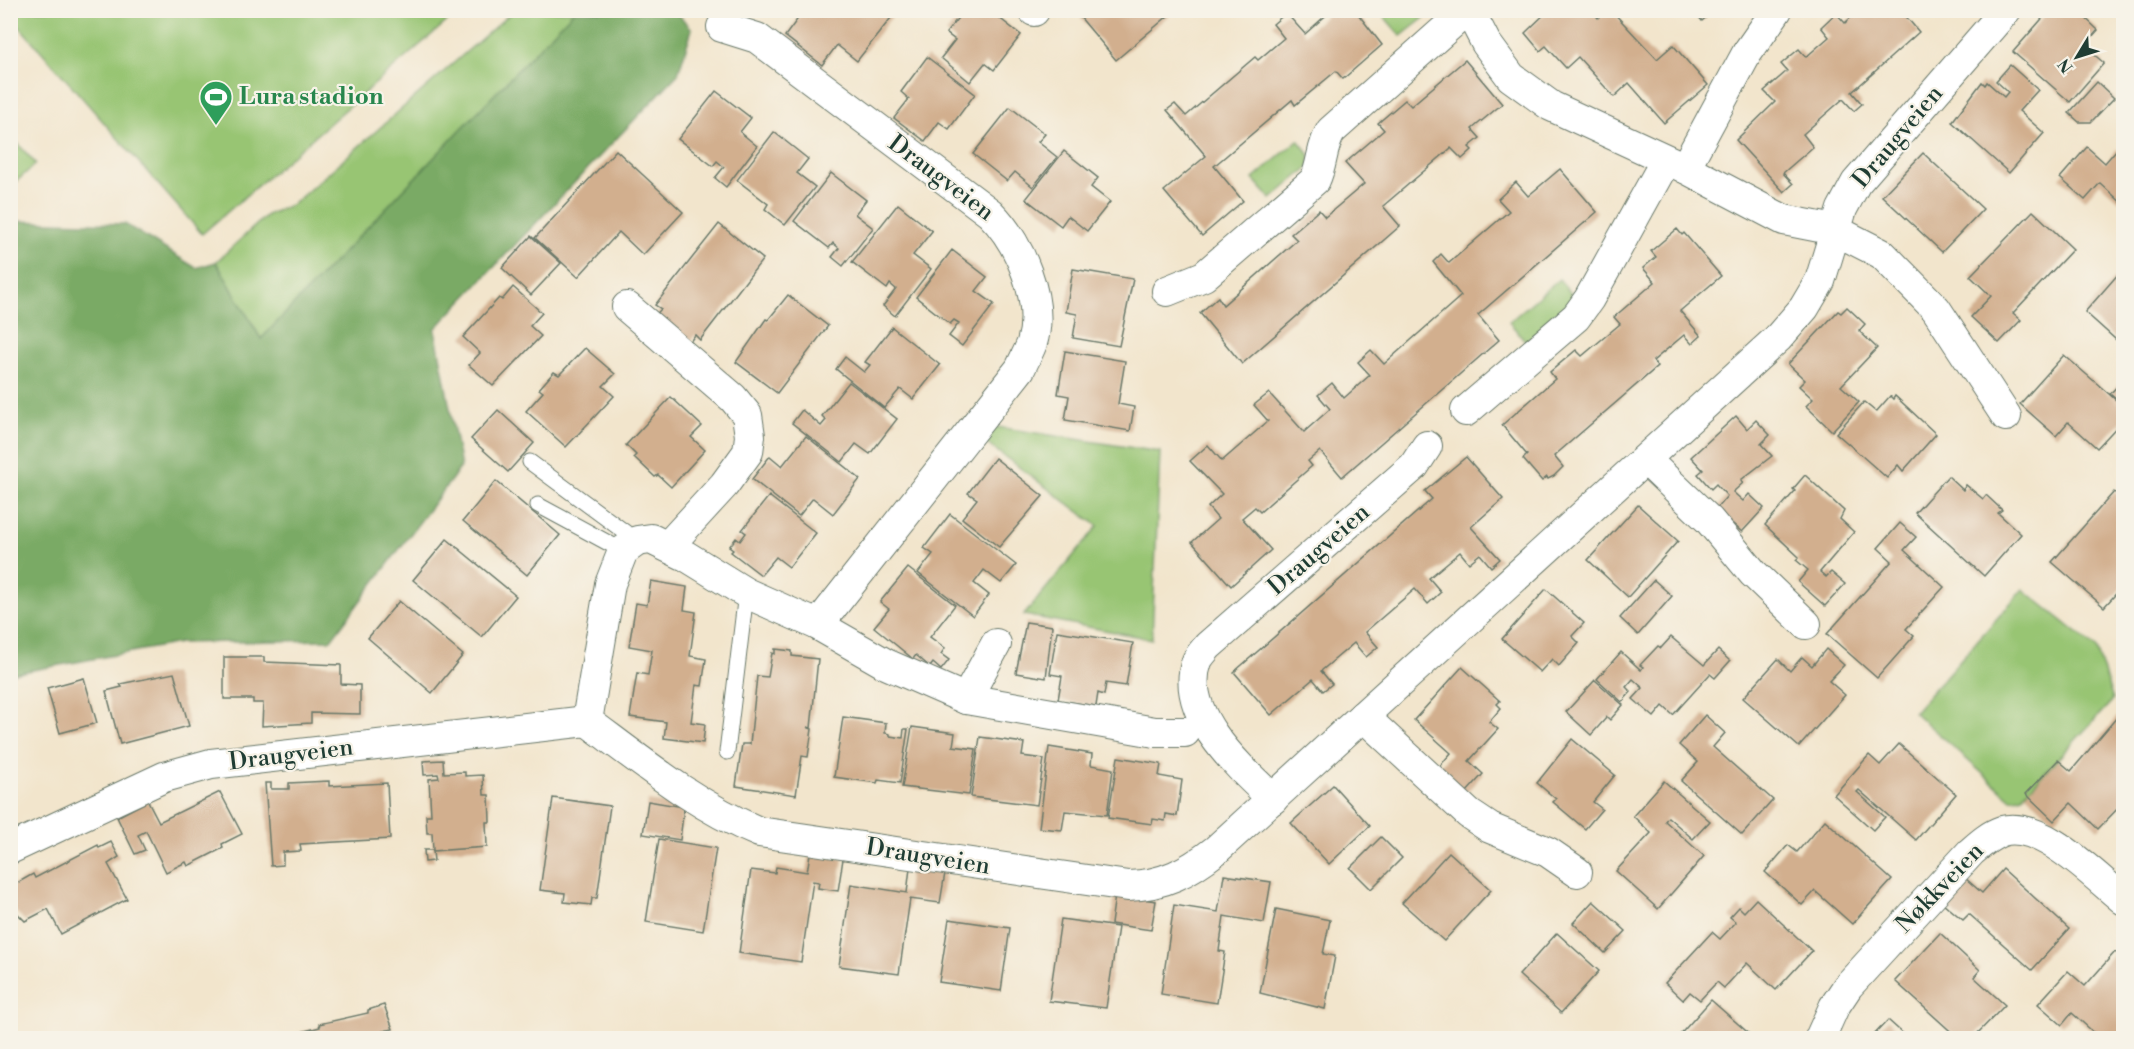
<svg xmlns="http://www.w3.org/2000/svg" width="2134" height="1049" viewBox="0 0 2134 1049" font-family="'Libre Bodoni',serif">
	<style>
		.green { fill: #98c573; stroke: #5c8154; stroke-width: 1.5 }
		.forest { fill: #7aaa65; stroke: #4c744c; stroke-width: 1.5 }
		.building { fill: #d2af8e }
		.lines { fill: none; stroke-linecap: round; stroke-linejoin: round }
		.service-casing { stroke: #697869; stroke-width: 17 }
		.minor-casing { stroke: #697869; stroke-width: 32 }
		.service { stroke: #fff; stroke-width: 15 }
		.minor { stroke: #fff; stroke-width: 30 }
		.labels { text-anchor: middle; dominant-baseline: central; stroke-width: 4.5; stroke-linejoin: round; paint-order: stroke }
		.leisure-label { font-size: 24px; font-weight: bold; fill: #27864d; stroke: #f7f3e8; text-anchor: start }
		.street-label { font-size: 24px; fill: #1f3d34; stroke: #f7f3e8 }
	</style>
	<rect width="100%" height="100%" fill="#f7f3e8"/>
	<filter id="ink" filterUnits="userSpaceOnUse"><feTurbulence type="fractalNoise" baseFrequency=".0167" numOctaves="2"/><feDisplacementMap in="SourceGraphic" scale="12" xChannelSelector="R" yChannelSelector="G"/><feConvolveMatrix kernelMatrix="1 2 1 2 8 2 1 2 1" color-interpolation-filters="sRGB"/></filter>
	<filter id="wash" filterUnits="userSpaceOnUse"><feTurbulence type="fractalNoise" baseFrequency=".008" numOctaves="4" result="noise"/><feDisplacementMap in="SourceGraphic" scale="24" xChannelSelector="R" yChannelSelector="G"/><feGaussianBlur stdDeviation="1.35" result="paint"/><feColorMatrix in="noise" values="0 0 0 0 0 0 0 0 0 0 0 0 0 0 0 0 0 1.4 0 .05"/><feComposite in="paint" operator="in"/></filter>
	<g filter="url(#wash)">
		<rect width="100%" height="100%" fill="#f2e5cc"/>
		<g class="green">
			<path d="M10 11 11 10 459 11 202 234 11 17Z"/>
			<path d="M513 11H574L261 339 216 262 267 215 293 204Z"/>
			<path d="M1379 11H1433L1401 36Z"/>
			<path d="M10 135 36 164 11 186H10Z"/>
			<path d="M1298 140 1310 155 1309 167 1271 199 1253 179Z"/>
			<path d="M1559 279 1575 298 1529 345 1509 322Z"/>
			<path d="M991 426 1160 452 1152 639 1024 615 1098 526 981 439Z"/>
			<path d="M2023 589 2096 648 2113 700 2023 796 2011 799 1914 712Z"/>
		</g>
		<path class="forest" d="M574 11H675L692 29 678 74 435 329 461 467 331 640 180 643 11 674V221L125 224 196 268 216 262 261 339Z"/>
		<g id="blocks">
			<g class="building">
				<path d="M799 10H889L894 14 857 61 837 45 822 65 785 36 802 13Z"/>
				<path d="M964 10H989L1021 35 994 70 985 63 970 82 941 58 955 40 946 33Z"/>
				<path d="M1088 10H1175L1116 60 1080 17Z"/>
				<path d="M1332 10H1355L1382 45 1343 79 1336 71 1295 105 1292 100 1214 166 1243 201 1202 236 1164 191 1206 156 1167 110 1175 104 1186 116 1255 57 1258 60 1284 38 1273 24 1286 13 1305 34Z"/>
				<path d="M1549 10H1591L1598 18 1606 10H1611L1657 59 1673 45 1708 85 1664 123 1629 83 1614 97 1578 57 1566 68 1546 46 1540 51 1525 33Z"/>
				<path d="M1693 10H1714L1702 21Z"/>
				<path d="M1859 10H1906L1903 13 1919 32 1852 92 1862 104 1854 111 1843 99 1803 134 1813 147 1783 173 1793 184 1784 192 1736 140 1775 102 1764 91 1787 71 1781 64 1799 49 1806 57 1829 37 1821 27 1836 13 1845 23Z"/>
				<path d="M2052 10H2077L2098 30 2084 46 2104 63 2070 102 2013 52 2047 13 2049 15Z"/>
				<path d="M927 57 975 94 949 129 939 122 925 141 894 118 909 99 901 92Z"/>
				<path d="M1465 60 1502 104 1472 129 1480 138 1469 147 1472 150 1462 159 1451 148 1383 206 1400 226 1242 364 1200 313 1218 297 1223 305 1297 240 1291 234 1319 210 1325 217 1364 184 1345 163 1384 130 1378 123 1405 100 1411 106Z"/>
				<path d="M2010 65 2038 90 2019 111 2044 133 2009 173 1952 122 1982 82 1985 85 1987 82 2004 97 2008 92 1996 81Z"/>
				<path d="M2097 82 2114 98 2091 122H2079L2069 113Z"/>
				<path d="M716 91 751 118 740 132 757 146 726 187 715 178 724 167 717 161 713 166 678 139Z"/>
				<path d="M1010 107 1045 134 1038 142 1057 157 1033 187 1015 172 1007 181 973 154Z"/>
				<path d="M774 132 808 159 797 173 815 187 785 225 765 209 768 204 737 180Z"/>
				<path d="M2087 147 2105 163 2117 149 2119 151 2124 147V205L2100 183 2085 200 2060 178Z"/>
				<path d="M616 150 683 212 643 255 619 232 578 277 535 238Z"/>
				<path d="M1064 151 1098 178 1091 187 1110 202 1087 231 1068 216 1061 226 1026 199Z"/>
				<path d="M1923 153 1983 209 1942 252 1882 196Z"/>
				<path d="M1560 169 1597 212 1478 315 1499 340 1342 477 1320 451 1308 461 1312 466 1260 512 1255 507 1242 518 1271 550 1231 586 1192 542 1218 519 1208 507 1222 494 1190 461 1208 445 1222 461 1268 421 1254 405 1269 393 1304 432 1330 409 1318 395 1332 383 1344 398 1370 375 1358 362 1371 350 1384 364 1461 296 1433 262 1441 254 1449 263 1509 211 1498 199 1516 182 1528 196Z"/>
				<path d="M831 173 866 200 855 214 873 228 843 266 832 257 839 248 833 243 829 248 794 221Z"/>
				<path d="M898 204 932 231 913 255 931 269 895 316 883 306 896 289 890 284 887 289 852 262Z"/>
				<path d="M2033 211 2073 249 2013 313 2021 320 1999 343 1971 317 1991 296 1970 276Z"/>
				<path d="M719 224 763 259 700 340 695 335 686 347 653 318 661 309 655 305Z"/>
				<path d="M1677 229 1682 235 1684 233 1721 276 1680 311 1701 336 1692 344 1684 335 1653 361 1657 367 1554 456 1563 467 1554 476 1548 479 1547 477 1542 481 1523 459 1527 455 1502 425 1555 379 1550 372 1576 350 1582 356 1620 324 1614 317 1655 282 1643 268 1656 257 1651 251Z"/>
				<path d="M531 236 561 263 531 295 502 268Z"/>
				<path d="M952 250 987 277 976 291 994 304 962 346 949 336 959 323 954 320 950 324 916 297Z"/>
				<path d="M1073 269 1133 279 1119 346 1073 338 1077 314 1066 312Z"/>
				<path d="M2120 272 2124 276V347L2085 312Z"/>
				<path d="M513 287 542 313 530 326 541 336 493 386 469 365 480 353 463 337 499 298 502 300Z"/>
				<path d="M788 295 828 326 777 393 736 362 766 319 768 320Z"/>
				<path d="M1847 307 1865 324 1859 331 1877 348 1841 386 1859 402 1832 431 1806 406 1813 399 1799 386 1805 380 1788 364 1838 311 1841 313Z"/>
				<path d="M892 327 940 365 913 399 900 389 884 408 836 369 845 357 864 372 870 365 865 362Z"/>
				<path d="M585 348 615 374 603 386 614 396 566 447 526 411 543 392 539 389 554 372 559 375Z"/>
				<path d="M1065 351 1125 361 1118 404 1134 407 1130 431 1065 420 1069 396 1058 394Z"/>
				<path d="M2064 355 2124 407V419L2097 448 2068 422 2056 436 2020 404Z"/>
				<path d="M2124 379V406L2110 394Z"/>
				<path d="M849 382 897 419 870 454 856 444 842 462 792 423 802 410 821 426 826 420 822 416Z"/>
				<path d="M1890 396 1893 399 1895 396 1936 434 1903 471 1898 465 1887 478 1836 433 1864 402 1876 412Z"/>
				<path d="M671 397 702 426 691 437 705 450 671 487 658 475 655 477 634 457 636 455 626 445Z"/>
				<path d="M498 410 534 443 508 472 471 439Z"/>
				<path d="M1736 416 1747 429 1756 420 1770 435 1761 444 1772 456 1741 480 1743 483 1733 492 1743 501 1749 494 1764 508 1742 532 1716 509 1727 496 1716 484 1711 489 1698 474 1703 470 1691 457Z"/>
				<path d="M806 436 860 479 833 514 813 498 799 516 752 479 770 456 782 466Z"/>
				<path d="M1466 457 1503 499 1471 527 1500 559 1491 567 1480 554 1469 563 1460 552 1429 578 1441 592 1428 604 1415 589 1365 632 1378 647 1366 657 1354 643 1321 671 1332 684 1323 691 1313 679 1271 715 1234 672 1432 499 1425 491Z"/>
				<path d="M995 458 1043 496 999 547 962 518 977 499 968 493Z"/>
				<path d="M1805 475 1844 511 1840 519 1854 532 1820 572 1826 577 1831 572 1845 584 1825 606 1798 582 1808 570 1796 560 1799 557 1765 525 1795 491 1793 489Z"/>
				<path d="M1948 476 1963 490 1966 485 1983 499 1986 495 2002 510 1998 513 2021 534 1984 576 1915 513Z"/>
				<path d="M496 481 560 535 527 575 463 521Z"/>
				<path d="M2114 492 2124 500V558L2118 564 2124 569V585L2104 607 2052 562Z"/>
				<path d="M769 496 816 533 789 567 776 557 761 575 731 552 733 550 729 547 736 538 740 541 746 533 742 530Z"/>
				<path d="M1638 505 1678 541 1628 597 1588 560Z"/>
				<path d="M950 514 1016 565 1001 583 984 570 974 583 989 595 973 616 918 573 933 554 924 548Z"/>
				<path d="M1900 523 1916 537 1904 550 1944 587 1906 629 1914 636 1877 678 1827 634 1892 561 1878 548Z"/>
				<path d="M447 539 516 596 482 637 413 580Z"/>
				<path d="M908 568 955 605 930 637 945 648 941 654 949 660 941 670 933 663 930 667 916 655 913 659 874 627 889 609 880 602Z"/>
				<path d="M1654 580 1672 596 1638 635 1620 618Z"/>
				<path d="M651 581 687 587 684 610 696 612 690 656 706 659 702 686 696 685 691 722 705 724 703 743 664 738 666 722 630 717 637 673 648 675 652 650 629 646 636 603 647 605Z"/>
				<path d="M1546 589 1584 623 1572 636 1579 643 1559 666 1552 659 1540 672 1502 639Z"/>
				<path d="M399 601 463 655 432 693 368 638Z"/>
				<path d="M1026 622 1052 626 1046 678 1016 673Z"/>
				<path d="M1057 631 1133 643 1126 686 1106 683 1104 695 1098 693 1096 706 1058 700 1062 676 1050 674Z"/>
				<path d="M1671 637 1704 665 1718 650 1730 661 1715 678 1710 674 1673 715 1663 706 1654 717 1633 699 1643 688 1633 679 1626 687 1631 692 1622 702 1597 679 1621 652 1641 670 1643 667 1640 665 1658 646 1661 648Z"/>
				<path d="M775 649 792 651V656L818 659 811 728 807 727 812 729 808 757 802 756 796 795 736 786 742 744H750L757 676 768 677 772 653 775 654Z"/>
				<path d="M1826 649 1844 665 1829 681 1845 695 1799 747 1743 698 1778 659 1790 671 1802 657 1812 666Z"/>
				<path d="M224 657H264V662L341 665V684L360 685V714L311 713V723L262 726 263 703H253V699H224Z"/>
				<path d="M1462 667 1500 701 1497 704 1501 708 1489 722 1498 729 1469 761 1483 774 1466 793 1438 768 1451 753 1414 720Z"/>
				<path d="M174 673 189 726 120 744 106 691 122 687 120 684Z"/>
				<path d="M84 678 97 723 60 733 47 688Z"/>
				<path d="M1595 680 1623 705 1610 720 1607 717 1591 735 1566 712Z"/>
				<path d="M2124 709V736L2121 738 2124 741V802L2098 829 2071 803 2054 821 2026 794 2058 760 2071 771Z"/>
				<path d="M1705 715 1725 733 1713 747 1773 800 1742 835 1681 781 1698 762 1679 745Z"/>
				<path d="M843 717 886 723 885 733 890 734V736L903 738 904 729H908L900 783 878 780 877 783 834 777Z"/>
				<path d="M912 727 955 733 953 746 976 749 969 795 902 787Z"/>
				<path d="M980 737 1024 743 1022 756 1044 759 1037 805 971 797Z"/>
				<path d="M1572 739 1615 775 1593 802 1602 809 1585 829 1553 802 1556 799 1537 783Z"/>
				<path d="M1899 744 1956 794 1916 840 1859 790 1857 792 1885 817 1873 830 1834 795 1869 755 1880 765Z"/>
				<path d="M1049 747 1092 754 1091 765 1113 769 1107 815 1065 811 1062 830 1039 828Z"/>
				<path d="M1118 757 1161 764 1159 776 1182 780 1177 816 1166 814 1165 821 1153 819 1152 824 1108 818Z"/>
				<path d="M443 760 444 773 465 772V776L483 775 484 795H489L490 822H486L487 847 433 851 434 861 425 862 424 850H433L432 833H427L426 815H431L429 779 439 778 438 774 424 775 423 761Z"/>
				<path d="M329 781V786L387 783 390 839 300 844 301 851 283 852V865L271 866 265 783H271V789H289V783Z"/>
				<path d="M1664 781 1710 821 1693 839 1668 817 1665 821 1704 856 1658 909 1616 871 1651 833 1633 816Z"/>
				<path d="M1333 785 1370 826 1329 864 1291 823Z"/>
				<path d="M220 792 242 834 222 844 223 848 188 866 186 862 166 872 146 831 138 835 145 850 135 854 117 817 148 801 159 822Z"/>
				<path d="M553 798 610 806 597 898H592L591 905 564 902 565 893 540 890Z"/>
				<path d="M648 801 684 807 680 840 643 834Z"/>
				<path d="M1825 820 1892 880 1852 924 1815 891 1802 905 1765 872 1788 845 1797 852Z"/>
				<path d="M1381 837 1402 858 1371 889 1350 868Z"/>
				<path d="M659 839 716 848 703 931 646 922Z"/>
				<path d="M111 842 119 857 108 864 127 899 61 934 48 909 25 921 10 906V887L33 874 35 878 98 845 99 848Z"/>
				<path d="M1449 852 1491 890 1444 941 1402 903Z"/>
				<path d="M810 854 843 859 838 891 818 888 819 882 813 881 801 962 739 953 751 870 775 873 776 867 807 872Z"/>
				<path d="M910 868 945 873 940 903 910 899 899 974 839 966 851 884 907 893Z"/>
				<path d="M2003 869 2069 929 2032 970 1969 914 1963 920 1943 903 1965 878 1982 893Z"/>
				<path d="M1224 875 1271 882 1264 923 1224 916 1219 951 1225 952 1217 1003 1161 994 1174 905 1218 912Z"/>
				<path d="M1115 895 1156 901 1151 930 1111 924Z"/>
				<path d="M1756 899 1812 951 1776 990 1747 963 1724 988 1717 982 1700 1000 1690 992 1683 1000 1665 983 1712 932 1720 939 1736 922 1730 917 1739 907 1744 912Z"/>
				<path d="M1593 901 1626 931 1605 953 1573 923Z"/>
				<path d="M1276 909 1330 920 1323 954 1335 956 1325 1009 1260 993Z"/>
				<path d="M949 919 1010 928 1001 991 939 982Z"/>
				<path d="M1061 919 1118 927 1106 1008 1049 1001Z"/>
				<path d="M1557 933 1599 971 1561 1013 1519 975Z"/>
				<path d="M1940 933 1980 970 1974 977 2005 1005 1973 1038H1958L1895 981Z"/>
				<path d="M2115 952 2124 959V1029L2115 1038H2100L2072 1013 2062 1025 2038 1004 2068 971 2085 986Z"/>
				<path d="M1711 1000 1754 1038H1677Z"/>
				<path d="M384 1005 393 1029 383 1031 385 1038H303L301 1032 320 1027 319 1024 368 1013V1010Z"/>
				<path d="M1888 1020 1908 1038H1871Z"/>
			</g>
		</g>
	</g>
	<g filter="url(#ink)">
		<use href="#blocks" fill-opacity="0" stroke="#697869" stroke-width="1.5"/>
		<g class="lines">
			<defs>
				<g id="service">
					<path d="M530 462 637 541"/>
					<path d="M538 505 623 551"/>
					<path d="M727 752 746 593"/>
				</g>
				<g id="minor">
					<path d="M1469 10 1486 43 1511 77 1551 106 1685 168 1784 220 1835 230 1882 254 1936 309 2006 416"/>
					<path d="M1034 11V10"/>
					<path d="M722 27 757 38 990 213C1019 242 1045 300 1032 343 1029 351 1024 360 1020 369L818 625"/>
					<path d="M1685 168 1747 53 1777 10"/>
					<path d="M1167 291 1204 276 1315 180C1323 163 1321 147 1331 131L1467 10"/>
					<path d="M627 307 733 398 747 415 750 436 748 452 724 485 668 546"/>
					<path d="M1466 411 1576 317 1589 299 1666 160"/>
					<path d="M1646 460 1709 520 1753 573 1806 624"/>
					<path d="M966 699 996 644"/>
					<path d="M1363 716 1469 814 1490 828 1548 852 1577 872"/>
					<path d="M1185 732H1155L966 699 886 664 818 625 746 593 686 556 651 539 637 541 623 551 610 584 587 721C641 761 696 806 759 832L1128 886C1164 885 1188 872 1216 850L1778 338 1804 308 1820 281 1842 209 1856 183 2006 10"/>
					<path d="M1273 799C1240 768 1178 713 1197 661 1199 656 1204 651 1208 646L1414 466 1427 446"/>
					<path d="M10 849 164 777 211 764 587 721"/>
					<path d="M1820 1038 1834 1007 1848 986 1971 852C1980 844 1990 835 2002 831 2042 820 2095 877 2124 900"/>
				</g>
			</defs>
			<use href="#service" class="service-casing"/>
			<use href="#minor" class="minor-casing"/>
			<use href="#service" class="service"/>
			<use href="#minor" class="minor"/>
		</g>
	</g>
	<defs>
		<symbol id="stadium-pin" viewBox="-11 -11 22 30"><path d="M0 17L-7.5 6A9.5 9.5 0 1 1 7.5 6Z" fill="#2e9e5b" stroke="#f7f3e8"/><path d="M0-5a6.5 5 0 1 0 0 10a6.5 5 0 1 0 0-10ZM-3.5-1.8h7v3.6h-7Z" fill="#fff"/></symbol>
	</defs>
	<g fill-rule="evenodd">
		<use href="#stadium-pin" x="197" y="78" width="38" height="52"/>
	</g>
	<g class="labels">
		<g class="leisure-label">
			<text x="239" y="97">Lura stadion</text>
		</g>
		<g class="street-label">
			<text transform="translate(1898 137) rotate(-50)">Draugveien</text>
			<text transform="translate(941 178) rotate(37)">Draugveien</text>
			<text transform="translate(1319 550) rotate(-41)">Draugveien</text>
			<text transform="translate(291 755) rotate(-7)">Draugveien</text>
			<text transform="translate(928 857) rotate(9)">Draugveien</text>
			<text transform="translate(1940 888) rotate(-46)">Nøkkveien</text>
		</g>
	</g>
	<rect width="2134" height="1049" fill="none" stroke="#f7f3e8" stroke-width="36"/>
	<g transform="translate(2077 57) rotate(232)" stroke="#f7f3e8" stroke-width="4.5" paint-order="stroke">
	<path d="M0-4.5L10 22L0 15L-10 22Z" fill="#1f3d34"/>
	<text y="-9" font-size="16" font-weight="bold" text-anchor="middle" fill="#1f3d34">N</text>
	</g>
</svg>
